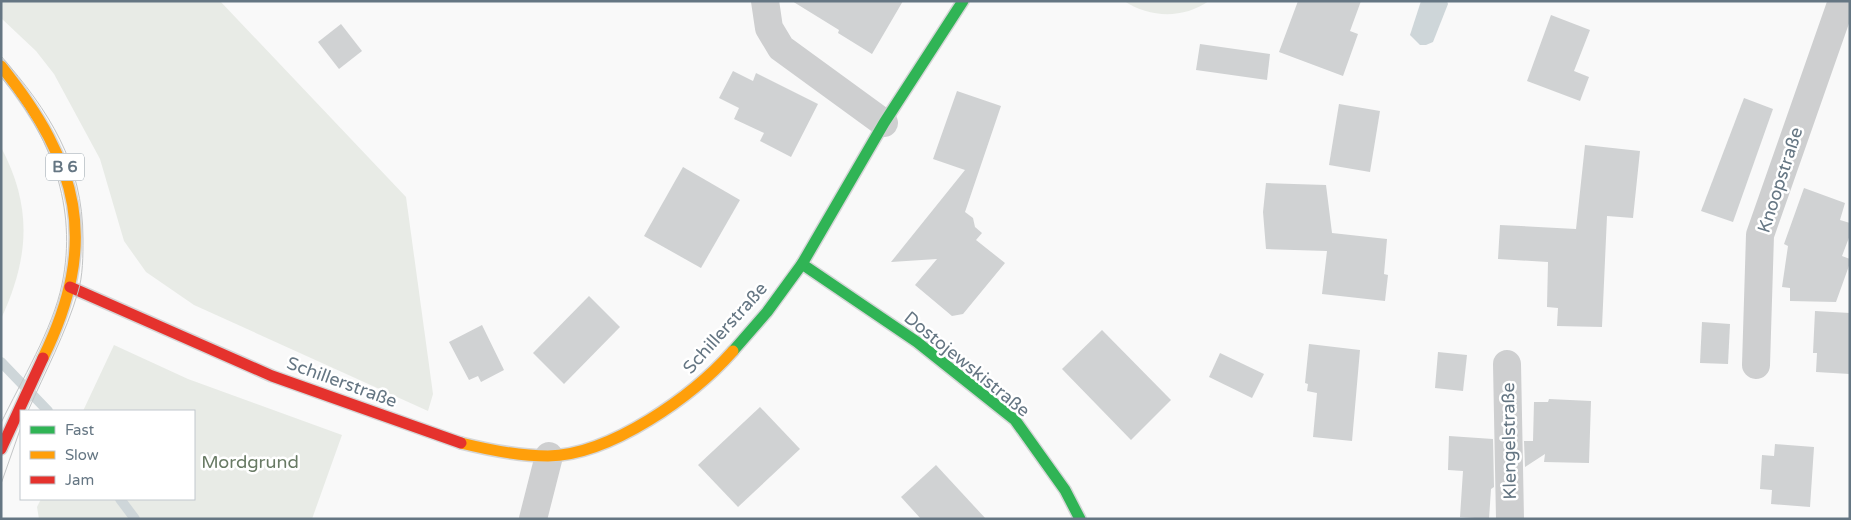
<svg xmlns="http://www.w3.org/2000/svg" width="1851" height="520" viewBox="0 0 1851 520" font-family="'Varela Round',sans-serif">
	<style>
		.green { fill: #e8ebe6 }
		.water { fill: #ced6d9 }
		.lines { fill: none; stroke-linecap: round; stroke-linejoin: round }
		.stream { stroke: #ced6d9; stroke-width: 10 }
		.building { fill: #d0d2d3 }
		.fast-casing { stroke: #d5d6d7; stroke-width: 14 }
		.slow-casing { stroke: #d5d6d7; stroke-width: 14 }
		.jam-casing { stroke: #d5d6d7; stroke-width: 14 }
		.street { stroke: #cecfd0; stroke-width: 28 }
		.fast { stroke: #30b455; stroke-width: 11 }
		.slow { stroke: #ff9f0a; stroke-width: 11 }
		.jam { stroke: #e5322d; stroke-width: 11 }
		.tram { stroke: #c3c5c6; stroke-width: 1 }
		.labels { text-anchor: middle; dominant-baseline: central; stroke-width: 5; stroke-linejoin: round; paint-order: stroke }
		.shield { fill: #fff; stroke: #939fa8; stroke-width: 1 }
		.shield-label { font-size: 16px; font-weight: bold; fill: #657683 }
		.street-label { font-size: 18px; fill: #657683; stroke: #fff }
		.park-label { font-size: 18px; fill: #687a64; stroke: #fff }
	</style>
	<rect width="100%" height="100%" fill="#f9f9f9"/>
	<g class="green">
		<path d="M1 1H220L406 197 433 394 428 411 194 305 146 272 124 241 100 159 54 74 36 51 1 18Z"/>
		<path d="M1124 1H1209C1183 19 1150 18 1124 1Z"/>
		<path d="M1 147C33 208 29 258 1 319Z"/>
		<path d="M114 345 188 379 342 435 312 519H39L37 507 41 499H194V411H83Z"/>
	</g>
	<path class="water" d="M1421 1H1447L1448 4 1433 42 1426 45H1420L1410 35Z"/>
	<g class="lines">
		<g class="stream">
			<path d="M1 362 48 411"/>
			<path d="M120 499 135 519"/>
		</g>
	</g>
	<g class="building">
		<path d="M792 1H903L872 54 838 33 839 30Z"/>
		<path d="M1298 1H1361L1350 31 1358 34 1343 76 1279 52Z"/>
		<path d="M1551 15 1590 30 1574 71 1589 77 1580 101 1527 81Z"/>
		<path d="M341 24 362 51 339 69 318 42Z"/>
		<path d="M1200 44 1270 54 1267 80 1196 70Z"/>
		<path d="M733 71 753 81 756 73 818 104 791 157 760 141 764 133 734 119 739 108 719 98Z"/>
		<path d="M957 91 1001 106 965 212 973 218 975 227 982 233 976 240 1005 263 963 314 952 316 915 285 937 259 891 262 965 170 933 159Z"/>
		<path d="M1744 98 1773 109 1733 222 1701 211Z"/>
		<path d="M1339 104 1380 111 1370 172 1329 165Z"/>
		<path d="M1585 145 1640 151 1633 218 1607 216 1602 327 1557 326 1558 308 1547 307 1548 262 1498 259 1500 225 1576 229Z"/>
		<path d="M683 167 740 200 701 268 644 236Z"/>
		<path d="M1266 183 1326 185 1332 233 1387 239 1384 274 1388 275 1385 301 1322 294 1327 251 1266 249 1263 212Z"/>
		<path d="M1804 188 1845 203 1840 220 1850 223V235L1842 256 1850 259V263L1836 302 1790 301V288L1782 287 1788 246 1784 244Z"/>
		<path d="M589 296 620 327 564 384 533 353Z"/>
		<path d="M1815 311 1850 313V374L1816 372 1817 353H1813Z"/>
		<path d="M1702 322 1730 324 1728 364 1700 363Z"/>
		<path d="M482 325 504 370 481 382 478 376 469 380 449 342Z"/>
		<path d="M1102 330 1171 400 1131 440 1062 369Z"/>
		<path d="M1309 344 1360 350 1352 441 1313 437 1317 393 1307 391 1308 384 1305 383Z"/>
		<path d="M1438 352 1467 355 1463 391 1435 388Z"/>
		<path d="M1220 353 1264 374 1252 398 1209 377Z"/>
		<path d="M1549 399 1591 401 1589 463 1544 462 1545 454 1525 467 1524 441H1533L1534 402H1548Z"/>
		<path d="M760 407 800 449 738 507 698 465Z"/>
		<path d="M1449 436 1493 439 1494 487 1491 489 1489 519 1460 517 1463 471 1448 470Z"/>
		<path d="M1775 444 1814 447 1810 507 1771 504 1772 490 1760 489 1762 455 1774 456Z"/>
		<path d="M936 465 986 519H921L901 497Z"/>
	</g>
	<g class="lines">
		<defs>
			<g id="fast">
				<path d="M802 264 917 342 1015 420 1065 490 1080 519"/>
				<path d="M733 351 767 312 802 264 884 123 963 1"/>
			</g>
			<g id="slow">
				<path d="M1 66C79 164 100 241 43 358"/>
				<path d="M461 443C489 450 519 456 548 456 611 455 693 396 733 351"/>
			</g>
			<g id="jam">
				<path d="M70 287 272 376 461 443"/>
				<path d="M1 449 43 358"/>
			</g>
		</defs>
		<use href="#fast" class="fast-casing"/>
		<use href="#slow" class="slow-casing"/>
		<use href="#jam" class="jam-casing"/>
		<g class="street">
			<path d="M765 1 769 28 781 48 884 123"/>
			<path d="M1507 364 1510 519"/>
			<path d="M1756 365 1760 235 1842 1"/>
			<path d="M533 519 549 456"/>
		</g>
		<use href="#fast" class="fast"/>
		<use href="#slow" class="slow"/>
		<use href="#jam" class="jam"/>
		<g class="tram">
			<path d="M1 56C49 111 83 163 83 239 83 255 83 276 78 292 66 333 45 372 28 411"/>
			<path d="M1 77C51 135 78 208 62 284 53 329 21 381 1 423"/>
			<path d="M1 484 21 427"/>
		</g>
	</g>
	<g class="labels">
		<rect class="shield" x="46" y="153.5" width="38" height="27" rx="4"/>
		<g class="shield-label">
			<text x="65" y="167">B 6</text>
		</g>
		<g class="street-label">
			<text transform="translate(1780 180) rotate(-72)">Knoopstraße</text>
			<text transform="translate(725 328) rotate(-48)">Schillerstraße</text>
			<text transform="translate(967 364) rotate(39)">Dostojewskistraße</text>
			<text transform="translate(342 382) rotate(20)">Schillerstraße</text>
			<text transform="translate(1509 441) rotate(-91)">Klengelstraße</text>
		</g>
		<g class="park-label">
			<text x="250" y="462">Mordgrund</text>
		</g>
	</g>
	<rect width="1851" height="520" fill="none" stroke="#657683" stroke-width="5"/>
	<rect x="20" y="410" width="175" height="90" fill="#ffffff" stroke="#c1c8cd"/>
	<rect x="30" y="426" width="25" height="8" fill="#30b455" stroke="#c1c8cd"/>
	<text x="65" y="435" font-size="15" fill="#657683">Fast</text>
	<rect x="30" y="451" width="25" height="8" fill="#ff9f0a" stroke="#c1c8cd"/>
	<text x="65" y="460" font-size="15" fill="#657683">Slow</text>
	<rect x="30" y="476" width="25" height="8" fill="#e5322d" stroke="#c1c8cd"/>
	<text x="65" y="485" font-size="15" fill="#657683">Jam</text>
</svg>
